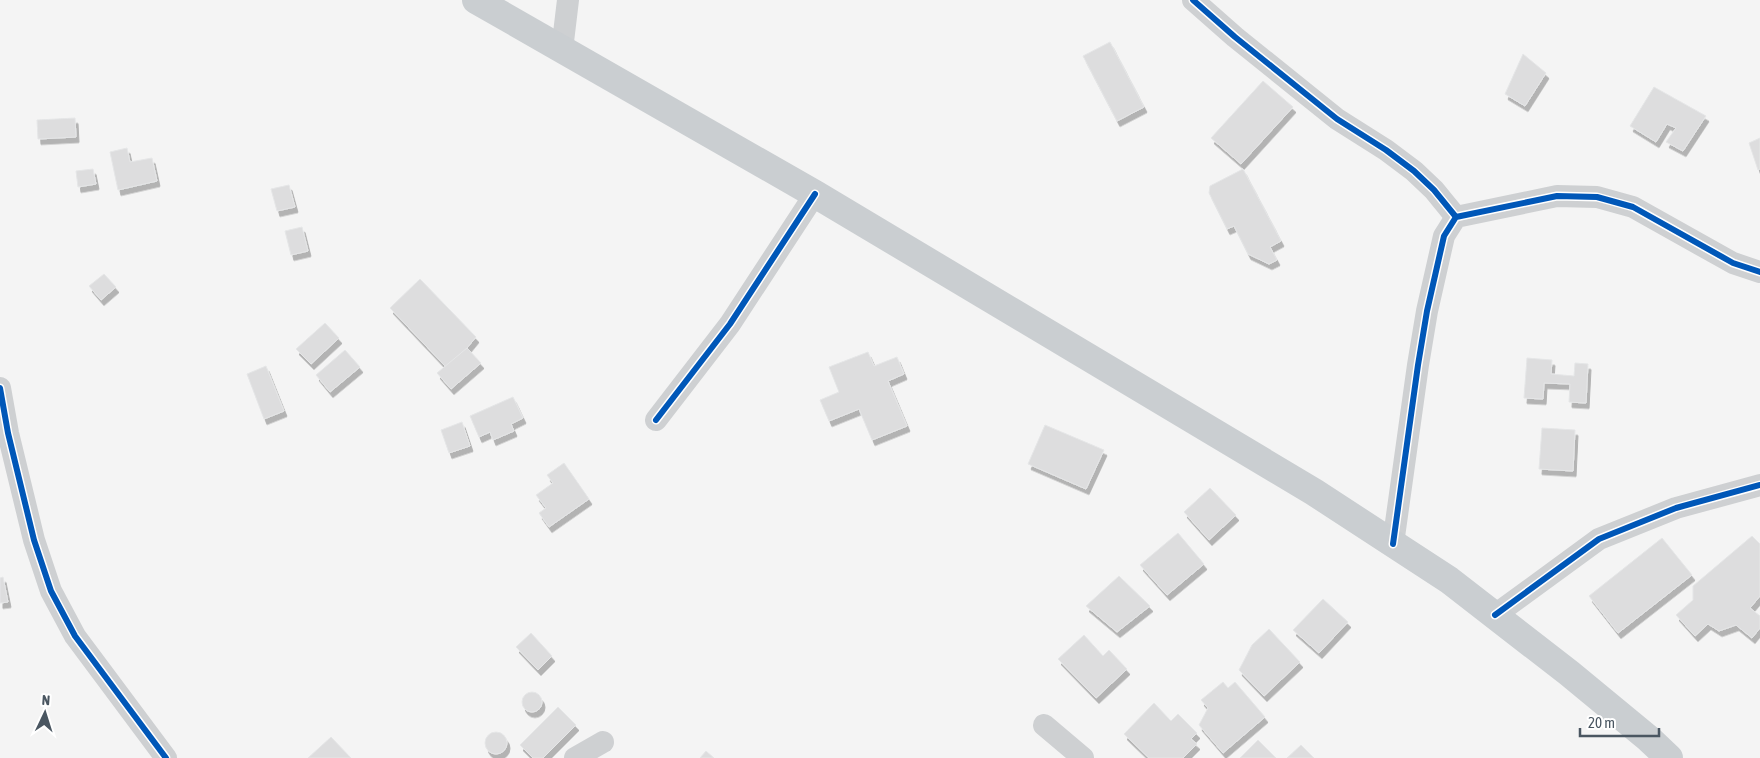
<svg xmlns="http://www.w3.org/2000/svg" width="1760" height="758" viewBox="0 0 1760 758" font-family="'Asap Condensed',sans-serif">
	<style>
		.building { fill: #ddddde; stroke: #e5e6e7; filter: url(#shadow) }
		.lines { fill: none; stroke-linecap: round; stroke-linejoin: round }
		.street { stroke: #ced0d2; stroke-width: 22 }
		.primary { stroke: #caced1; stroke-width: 28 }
		.cycleway-casing { stroke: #fff; stroke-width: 9 }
		.cycleway { stroke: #0057b8; stroke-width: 6 }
	</style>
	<defs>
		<filter id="shadow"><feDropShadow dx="3" dy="5.5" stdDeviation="0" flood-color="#0004"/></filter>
	</defs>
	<rect width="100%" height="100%" fill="#f4f4f4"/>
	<g class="building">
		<path d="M1110 42 1144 107 1117 121 1083 56Z"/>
		<path d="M1523 54 1546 73 1525 106 1505 94Z"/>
		<path d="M1263 81 1293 107 1241 164 1211 138Z"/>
		<path d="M1654 87 1706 116 1683 151 1666 142 1676 128 1667 124 1656 142 1630 126Z"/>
		<path d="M75 118 76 137 38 139 37 120Z"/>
		<path d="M1760 138V169L1758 170 1749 143Z"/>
		<path d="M127 148 130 162 152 158 157 181 118 190 110 152Z"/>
		<path d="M93 169 96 184 78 187 76 171Z"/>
		<path d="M1243 169 1281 241 1270 247 1277 260 1269 264 1248 254 1234 226 1227 229 1209 193 1210 186Z"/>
		<path d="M289 185 295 207 277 211 271 189Z"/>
		<path d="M302 227 308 251 291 255 285 231Z"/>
		<path d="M104 274 116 287 101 300 89 286Z"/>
		<path d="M420 279 476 337 467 348 446 367 390 308Z"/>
		<path d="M325 323 339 338 311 364 296 349Z"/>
		<path d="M467 348 481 363 451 389 437 373Z"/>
		<path d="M345 350 360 367 330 392 316 375Z"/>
		<path d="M868 352 874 366 897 357 904 374 888 381 907 426 872 440 859 409 829 421 820 400 839 392 829 367Z"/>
		<path d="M1527 358 1552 360 1551 374 1574 376 1575 363 1588 364 1586 403 1569 402 1570 384 1544 383 1543 399 1524 398Z"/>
		<path d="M266 366 284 411 264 419 247 374Z"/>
		<path d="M513 397 523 418 511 424 514 431 493 440 490 432 479 437 470 416Z"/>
		<path d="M462 422 470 446 449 453 441 430Z"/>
		<path d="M1045 425 1104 450 1086 489 1028 464Z"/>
		<path d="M1542 428 1575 430 1573 471 1539 469Z"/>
		<path d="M564 463 589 499 549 527 539 513 546 508 536 495 553 483 547 475Z"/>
		<path d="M1210 488 1236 515 1209 540 1184 512Z"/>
		<path d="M1178 533 1204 564 1167 595 1140 565Z"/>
		<path d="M1752 536 1760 544V596L1750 608 1760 616V628L1752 638 1736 625 1719 631 1708 624 1695 636 1676 615 1693 600V586Z"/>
		<path d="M1662 538 1692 575 1618 633 1589 596Z"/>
		<path d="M1119 576 1150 606 1117 632 1086 606Z"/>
		<path d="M3 577 8 602 0 603V578Z"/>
		<path d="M1323 599 1348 622 1319 653 1293 630Z"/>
		<path d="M1269 629 1300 662 1264 696 1239 670 1252 645Z"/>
		<path d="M531 633 552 656 538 670 516 647Z"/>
		<path d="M1084 635 1103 656 1109 650 1127 669 1096 698 1058 659Z"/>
		<path d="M1223 682 1228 688 1235 682 1265 717 1223 753 1199 725 1208 708 1201 700Z"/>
		<circle cx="532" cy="702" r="10"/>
		<path d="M1154 703 1171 721 1178 714 1197 733 1191 739 1197 744 1183 758H1149L1124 734Z"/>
		<path d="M558 707 576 725 543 758H533L520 745Z"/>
		<circle cx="496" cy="743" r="11"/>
		<path d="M331 737 351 758H308Z"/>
		<path d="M1258 740 1276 758H1240Z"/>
		<path d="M1301 745 1314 758H1287Z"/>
		<path d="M706 751 714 758H700Z"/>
	</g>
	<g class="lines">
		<g class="street">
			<path d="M1193 0 1235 37 1337 119 1386 150 1414 171 1434 190 1456 217"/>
			<path d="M562 50 568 0"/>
			<path d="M0 388 8 433 34 540 51 591 75 636 166 758"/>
			<path d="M656 420 730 324 815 194"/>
			<path d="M1393 544 1418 365 1427 311 1444 236 1456 217 1557 196 1597 197 1633 207 1733 263 1760 272"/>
			<path d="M1495 615 1599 539 1676 508 1760 485"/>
			<path d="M1044 725 1083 758"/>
			<path d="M575 758 603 742"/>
		</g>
		<path class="primary" d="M476 0 815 194 1314 492 1449 580 1569 673 1649 739 1669 758"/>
		<defs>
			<g id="cycleway">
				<path d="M1193 0 1235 37 1337 119 1386 150 1414 171 1434 190 1456 217"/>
				<path d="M0 388 8 433 34 540 51 591 75 636 166 758"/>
				<path d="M656 420 730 324 815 194"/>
				<path d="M1393 544 1418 365 1427 311 1444 236 1456 217 1557 196 1597 197 1633 207 1733 263 1760 272"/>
				<path d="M1495 615 1599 539 1676 508 1760 485"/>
			</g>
		</defs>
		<use href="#cycleway" class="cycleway-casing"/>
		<use href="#cycleway" class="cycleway"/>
	</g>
	<g transform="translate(45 713) rotate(4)" stroke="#ffffff" stroke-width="4" paint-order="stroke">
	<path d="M0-4L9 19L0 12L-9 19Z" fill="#4a5661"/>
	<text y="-8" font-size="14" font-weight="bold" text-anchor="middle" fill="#4a5661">N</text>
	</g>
	<path d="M1580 728v8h79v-8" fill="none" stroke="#4a5661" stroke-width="2.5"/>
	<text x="1588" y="728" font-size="15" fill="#4a5661" stroke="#ffffff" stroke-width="4" paint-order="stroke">20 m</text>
</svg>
